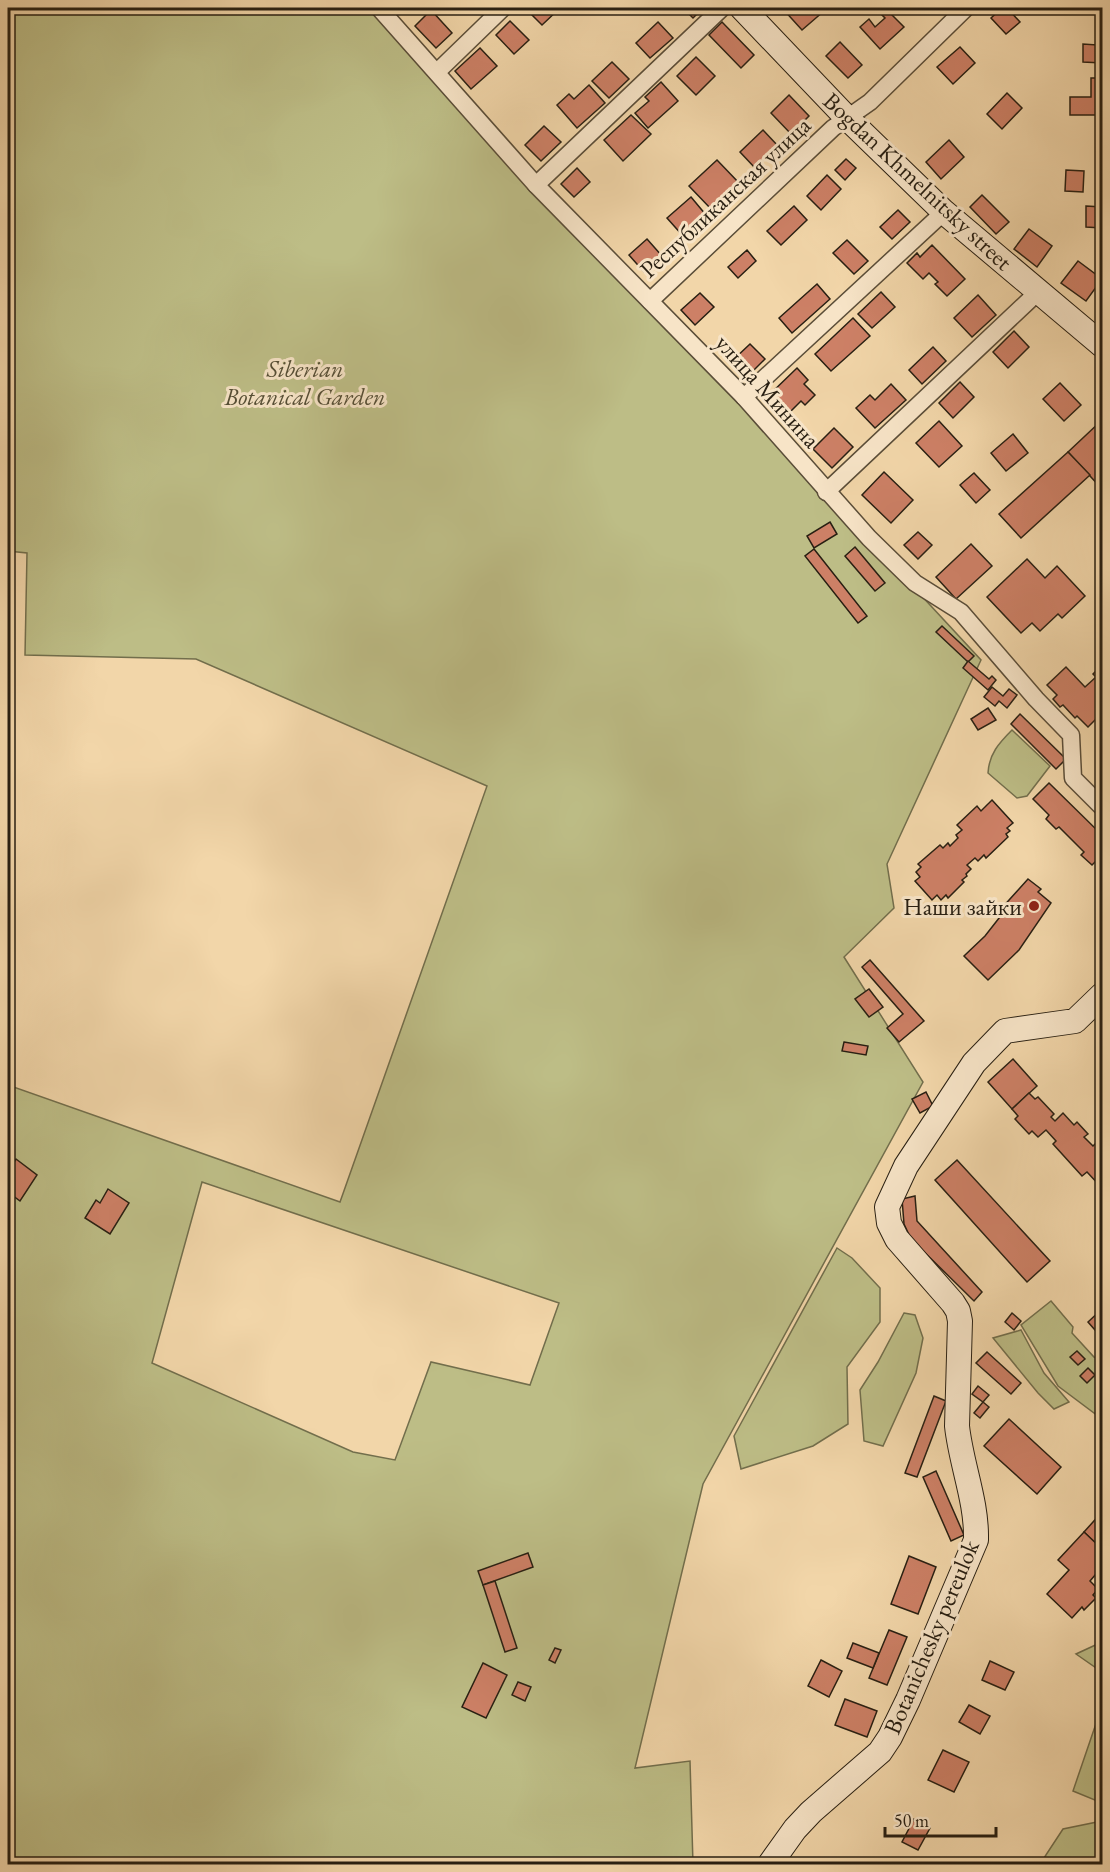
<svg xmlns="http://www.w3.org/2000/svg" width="1110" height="1872" viewBox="0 0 1110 1872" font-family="'EB Garamond',serif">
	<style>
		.green { fill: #bdbd86; stroke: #726e4c; stroke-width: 1.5; fill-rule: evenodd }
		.building { fill: #cd8066; stroke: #281f12; stroke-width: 1.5 }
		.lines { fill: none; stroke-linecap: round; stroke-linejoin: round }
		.street-casing { stroke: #5a4d38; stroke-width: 19 }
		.secondary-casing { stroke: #281f12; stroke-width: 26 }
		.street { stroke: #f7e4c7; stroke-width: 16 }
		.secondary { stroke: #f7e4c7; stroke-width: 24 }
		.poi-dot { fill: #8f2418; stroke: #f7e4c7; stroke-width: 2 }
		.labels { text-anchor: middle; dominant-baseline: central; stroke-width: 6; stroke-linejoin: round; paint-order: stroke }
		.street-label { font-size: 24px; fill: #281f12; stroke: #f7e4c7 }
		.park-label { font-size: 24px; font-style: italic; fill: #554e35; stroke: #f7e4c7 }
		.poi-label { font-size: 24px; fill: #281f12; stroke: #f7e4c7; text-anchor: end }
	</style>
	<rect width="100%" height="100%" fill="#f2d6a9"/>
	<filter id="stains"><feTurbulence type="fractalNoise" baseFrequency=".00333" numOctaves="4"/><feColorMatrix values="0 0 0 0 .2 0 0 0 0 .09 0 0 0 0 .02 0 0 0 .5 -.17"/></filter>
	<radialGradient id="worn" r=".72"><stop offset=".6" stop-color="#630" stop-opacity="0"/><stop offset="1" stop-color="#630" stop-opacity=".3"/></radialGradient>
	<g class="green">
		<path d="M8 8H369L432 80 740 400 981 660 887 864 894 908 844 957 923 1082 703 1484 635 1768 690 1761 693 1864H8V1085L340 1202 487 786 196 659 25 655 27 553 8 551ZM202 1182 559 1303 530 1385 431 1362 395 1460 353 1452 152 1363Z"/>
		<path d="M1012 730 1050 766 1027 796 1017 798 988 773C989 754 999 743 1012 730Z"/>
		<path d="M837 1248 852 1258 880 1288V1322L847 1367 848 1424 813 1446 741 1469 734 1436Z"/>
		<path d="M1051 1301 1073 1327 1072 1333 1094 1357 1102 1360V1419L1058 1386 1021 1325Z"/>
		<path d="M904 1313 915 1315 923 1338 916 1373 883 1446 864 1441 860 1390 878 1362Z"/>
		<path d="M1021 1330 1044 1373 1069 1402 1054 1409 1038 1393 993 1338Z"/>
		<path d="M1102 1642V1672L1076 1654Z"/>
		<path d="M1102 1706V1803L1073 1791Z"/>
		<path d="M1102 1821V1864H1040L1063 1829Z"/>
	</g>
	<g class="building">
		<path d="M525 8H560L542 25Z"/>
		<path d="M683 8H703L693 18Z"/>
		<path d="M782 8H821L824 11 802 30Z"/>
		<path d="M885 8 904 27 880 49 860 27 869 19 875 27 885 18 879 12Z"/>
		<path d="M1002 8H1007L1020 22 1006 34 991 18Z"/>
		<path d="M431 10 452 33 436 48 415 26Z"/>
		<path d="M510 21 529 40 514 54 496 35Z"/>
		<path d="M658 22 673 38 650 58 636 43Z"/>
		<path d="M722 22 754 55 741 68 709 35Z"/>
		<path d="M1097 36H1102V63L1083 62V44L1097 45Z"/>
		<path d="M840 42 862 65 848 78 826 56Z"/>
		<path d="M960 47 975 63 953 84 937 67Z"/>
		<path d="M480 48 497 66 471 89 455 71Z"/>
		<path d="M696 57 715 76 696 95 677 76Z"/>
		<path d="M612 62 629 79 609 98 592 81Z"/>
		<path d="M1091 78H1102V115H1070V97H1091Z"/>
		<path d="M661 82 678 101 648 128 635 113 649 101 645 97Z"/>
		<path d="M589 85 605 103 577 128 557 105 569 94 574 99Z"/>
		<path d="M1007 93 1022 108 1002 129 987 114Z"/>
		<path d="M789 95 809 116 791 134 771 113Z"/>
		<path d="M631 115 651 134 623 161 604 140Z"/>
		<path d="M544 126 561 142 541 161 525 145Z"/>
		<path d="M763 130 778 146 755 168 740 152Z"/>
		<path d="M949 140 964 157 941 179 926 162Z"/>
		<path d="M846 159 856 168 845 180 835 170Z"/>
		<path d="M717 160 740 184 712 210 689 186Z"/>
		<path d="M577 168 590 182 574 197 561 184Z"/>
		<path d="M1066 170 1084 171 1083 192 1065 191Z"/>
		<path d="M827 175 841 189 821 210 807 196Z"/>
		<path d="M982 195 1009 222 996 234 970 207Z"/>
		<path d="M691 197 706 215 683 236 667 218Z"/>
		<path d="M794 206 807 220 781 245 767 231Z"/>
		<path d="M1086 206 1102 207V228L1086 227Z"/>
		<path d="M898 210 910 222 892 239 880 227Z"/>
		<path d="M1029 229 1052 246 1037 267 1014 249Z"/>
		<path d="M647 239 662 256 644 272 629 255Z"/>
		<path d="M847 240 868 261 854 274 833 253Z"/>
		<path d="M932 245 965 279 947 296 935 284 938 282 929 273 923 279 907 263 917 253 920 257Z"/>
		<path d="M747 250 756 261 738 278 728 267Z"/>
		<path d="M1078 261 1102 279 1086 301 1061 283Z"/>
		<path d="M817 284 830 299 792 333 779 318Z"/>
		<path d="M881 292 895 307 872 328 858 314Z"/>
		<path d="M700 293 714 307 695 325 681 310Z"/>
		<path d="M978 295 996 315 972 337 954 318Z"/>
		<path d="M853 318 870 336 831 371 815 354Z"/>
		<path d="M1014 331 1029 347 1008 368 993 352Z"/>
		<path d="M750 344 765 359 747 377 732 361Z"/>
		<path d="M933 347 946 361 922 384 909 370Z"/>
		<path d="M797 368 808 380 804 384 815 395 805 405 801 401 785 417 766 398Z"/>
		<path d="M960 382 974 397 953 418 939 403Z"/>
		<path d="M1060 383 1081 405 1064 421 1043 399Z"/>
		<path d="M891 384 906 400 875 428 856 408 870 395 875 400Z"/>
		<path d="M939 421 962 446 939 467 916 443Z"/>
		<path d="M1101 421 1102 423V489L1068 452Z"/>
		<path d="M834 428 853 447 832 468 813 449Z"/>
		<path d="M1013 434 1028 453 1006 471 991 453Z"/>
		<path d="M1068 452 1090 475 1021 538 999 514Z"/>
		<path d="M884 472 913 500 891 523 862 495Z"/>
		<path d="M974 473 990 490 976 503 960 485Z"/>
		<path d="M830 522 837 534 814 548 807 536Z"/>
		<path d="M918 532 932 545 918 559 904 545Z"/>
		<path d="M971 544 992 566 956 599 936 577Z"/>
		<path d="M855 547 885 583 875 591 845 556Z"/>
		<path d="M814 549 867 616 858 623 805 556Z"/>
		<path d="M1027 559 1045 578 1057 566 1085 596 1062 618 1058 614 1040 631 1032 623 1021 633 987 597Z"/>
		<path d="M942 626 974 656 968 662 936 632Z"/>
		<path d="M968 661 989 679 992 676 996 680 988 690 963 668Z"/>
		<path d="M1102 665V713L1088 727 1077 716 1075 718 1063 705 1060 707 1053 699 1057 695 1047 685 1066 667 1085 687 1096 677 1093 674Z"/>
		<path d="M992 687 1003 696 1009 689 1017 695 1007 708 999 701 995 706 984 697Z"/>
		<path d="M988 708 996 720 978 730 971 719Z"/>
		<path d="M1020 714 1066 759 1056 769 1011 724Z"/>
		<path d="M1049 783 1102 835V869L1095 862 1092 865 1081 855 1084 852 1059 827 1056 829 1046 819 1049 815 1033 799Z"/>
		<path d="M992 800 1013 823 1007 828 1010 831 1006 834 1008 837 986 858 984 855 978 861 975 858 967 865 971 869 966 874 967 876 962 880 964 882 948 898 946 895 941 900 937 895 932 900 915 881 920 877 916 872 921 867 918 864 940 845 943 848 948 843 950 846 958 838 956 835 962 830 957 825 977 806 981 811Z"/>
		<path d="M1028 879 1041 889 1038 892 1051 903 1019 950 988 980 964 956 985 936 1003 913 1000 910Z"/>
		<path d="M870 960 924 1021 899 1042 887 1028 903 1014 862 967Z"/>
		<path d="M869 989 883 1007 869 1017 855 999Z"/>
		<path d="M844 1042 868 1046 866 1055 842 1051Z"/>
		<path d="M1013 1059 1037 1086 1012 1109 988 1082Z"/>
		<path d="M926 1092 933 1106 920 1113 912 1099Z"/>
		<path d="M1029 1093 1035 1099 1038 1097 1054 1114 1051 1117 1055 1121 1063 1113 1074 1125 1077 1122 1088 1134 1084 1137 1093 1146 1096 1143 1102 1150V1197L1097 1191 1101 1187 1087 1172 1082 1176 1053 1144 1056 1141 1046 1130 1038 1137 1032 1131 1029 1134 1015 1119 1018 1116 1012 1109Z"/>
		<path d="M16 1159 37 1175 20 1201 8 1192V1172Z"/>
		<path d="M957 1160 1050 1261 1027 1282 935 1180Z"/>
		<path d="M108 1189 129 1203 110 1234 85 1218 96 1200 100 1203Z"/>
		<path d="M915 1196 917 1221 982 1292 974 1301 911 1239 904 1224 902 1199Z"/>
		<path d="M1102 1309V1338L1088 1322Z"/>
		<path d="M1012 1313 1021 1321 1014 1330 1005 1322Z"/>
		<path d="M1077 1351 1085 1359 1078 1365 1070 1357Z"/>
		<path d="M987 1352 1021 1383 1011 1394 976 1363Z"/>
		<path d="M1088 1368 1095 1375 1087 1383 1080 1376Z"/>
		<path d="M978 1386 989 1395 983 1402 972 1394Z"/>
		<path d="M934 1396 946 1401 917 1477 905 1473Z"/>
		<path d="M983 1402 989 1407 980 1418 974 1413Z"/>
		<path d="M1009 1419 1061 1467 1037 1494 984 1446Z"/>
		<path d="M936 1471 964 1535 951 1541 923 1477Z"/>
		<path d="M1102 1512V1549L1084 1532Z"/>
		<path d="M1084 1532 1102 1549V1567L1090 1581 1098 1589 1093 1595 1096 1598 1084 1610 1082 1607 1072 1618 1047 1594 1069 1570 1058 1560Z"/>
		<path d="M528 1553 533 1567 483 1585 478 1571Z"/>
		<path d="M909 1556 936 1567 918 1614 891 1604Z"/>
		<path d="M495 1581 517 1648 505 1652 483 1585Z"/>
		<path d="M889 1630 907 1637 887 1685 869 1678Z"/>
		<path d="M853 1643 879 1653 873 1668 847 1658Z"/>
		<path d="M555 1648 561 1650 555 1663 549 1660Z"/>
		<path d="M821 1660 842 1671 829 1697 808 1686Z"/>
		<path d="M990 1661 1014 1672 1005 1690 982 1680Z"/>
		<path d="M483 1663 507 1675 486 1718 462 1707Z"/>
		<path d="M518 1682 531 1687 525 1701 512 1695Z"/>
		<path d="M845 1699 877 1711 867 1737 835 1725Z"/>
		<path d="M969 1705 990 1716 980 1734 959 1722Z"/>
		<path d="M943 1750 969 1762 954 1792 928 1780Z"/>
		<path d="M914 1819 930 1828 918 1850 902 1842Z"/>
	</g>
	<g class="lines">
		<defs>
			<g id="street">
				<path d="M379 8 536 185 744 397 869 538 915 583 961 612 1036 699 1071 735 1073 778 1102 807"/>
				<path d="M437 72 503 8"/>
				<path d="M536 185 722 8"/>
				<path d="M650 301 833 128 870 102 966 8"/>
				<path d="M744 397 944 212"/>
				<path d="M826 492 1038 292"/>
			</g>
			<g id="secondary">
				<path d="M742 8 847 118 944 212 1102 345"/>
				<path d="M770 1864 795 1829 811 1812 865 1765 880 1752 890 1737 908 1700 976 1540C977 1501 961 1464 957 1426L960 1321 958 1311 953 1303 897 1239 889 1223 887 1207 906 1166 974 1063 1005 1031 1075 1021 1102 995"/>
			</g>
		</defs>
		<use href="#street" class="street-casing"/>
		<use href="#secondary" class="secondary-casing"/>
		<use href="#street" class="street"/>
		<use href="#secondary" class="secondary"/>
	</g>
	<circle class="poi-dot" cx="1034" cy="906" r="6"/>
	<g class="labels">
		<g class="street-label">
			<text transform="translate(918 181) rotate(43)">Bogdan Khmelnitsky street</text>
			<text transform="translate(725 197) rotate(-43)">Республиканская улица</text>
			<text transform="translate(768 391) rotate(48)">улица Минина</text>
			<text transform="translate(931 1637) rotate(-67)">Botanichesky pereulok</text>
		</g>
		<g class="park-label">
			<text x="305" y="368">Siberian<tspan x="305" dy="28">Botanical Garden</tspan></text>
		</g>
		<g class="poi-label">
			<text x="1022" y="906">Наши зайки</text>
		</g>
	</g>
	<rect width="1110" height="1872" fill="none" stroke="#f2d6a9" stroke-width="30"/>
	<rect x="9" y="9" width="1092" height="1854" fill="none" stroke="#281f12" stroke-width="3"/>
	<rect x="15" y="15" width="1080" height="1842" fill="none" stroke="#281f12" stroke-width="1.5"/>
	<path d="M885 1827v9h111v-9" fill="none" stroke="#281f12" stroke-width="3"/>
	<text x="894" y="1827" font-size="18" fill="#281f12" stroke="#f7e4c7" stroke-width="4.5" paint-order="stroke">50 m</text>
	<rect width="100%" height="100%" filter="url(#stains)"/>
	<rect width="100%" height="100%" fill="url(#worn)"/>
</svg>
